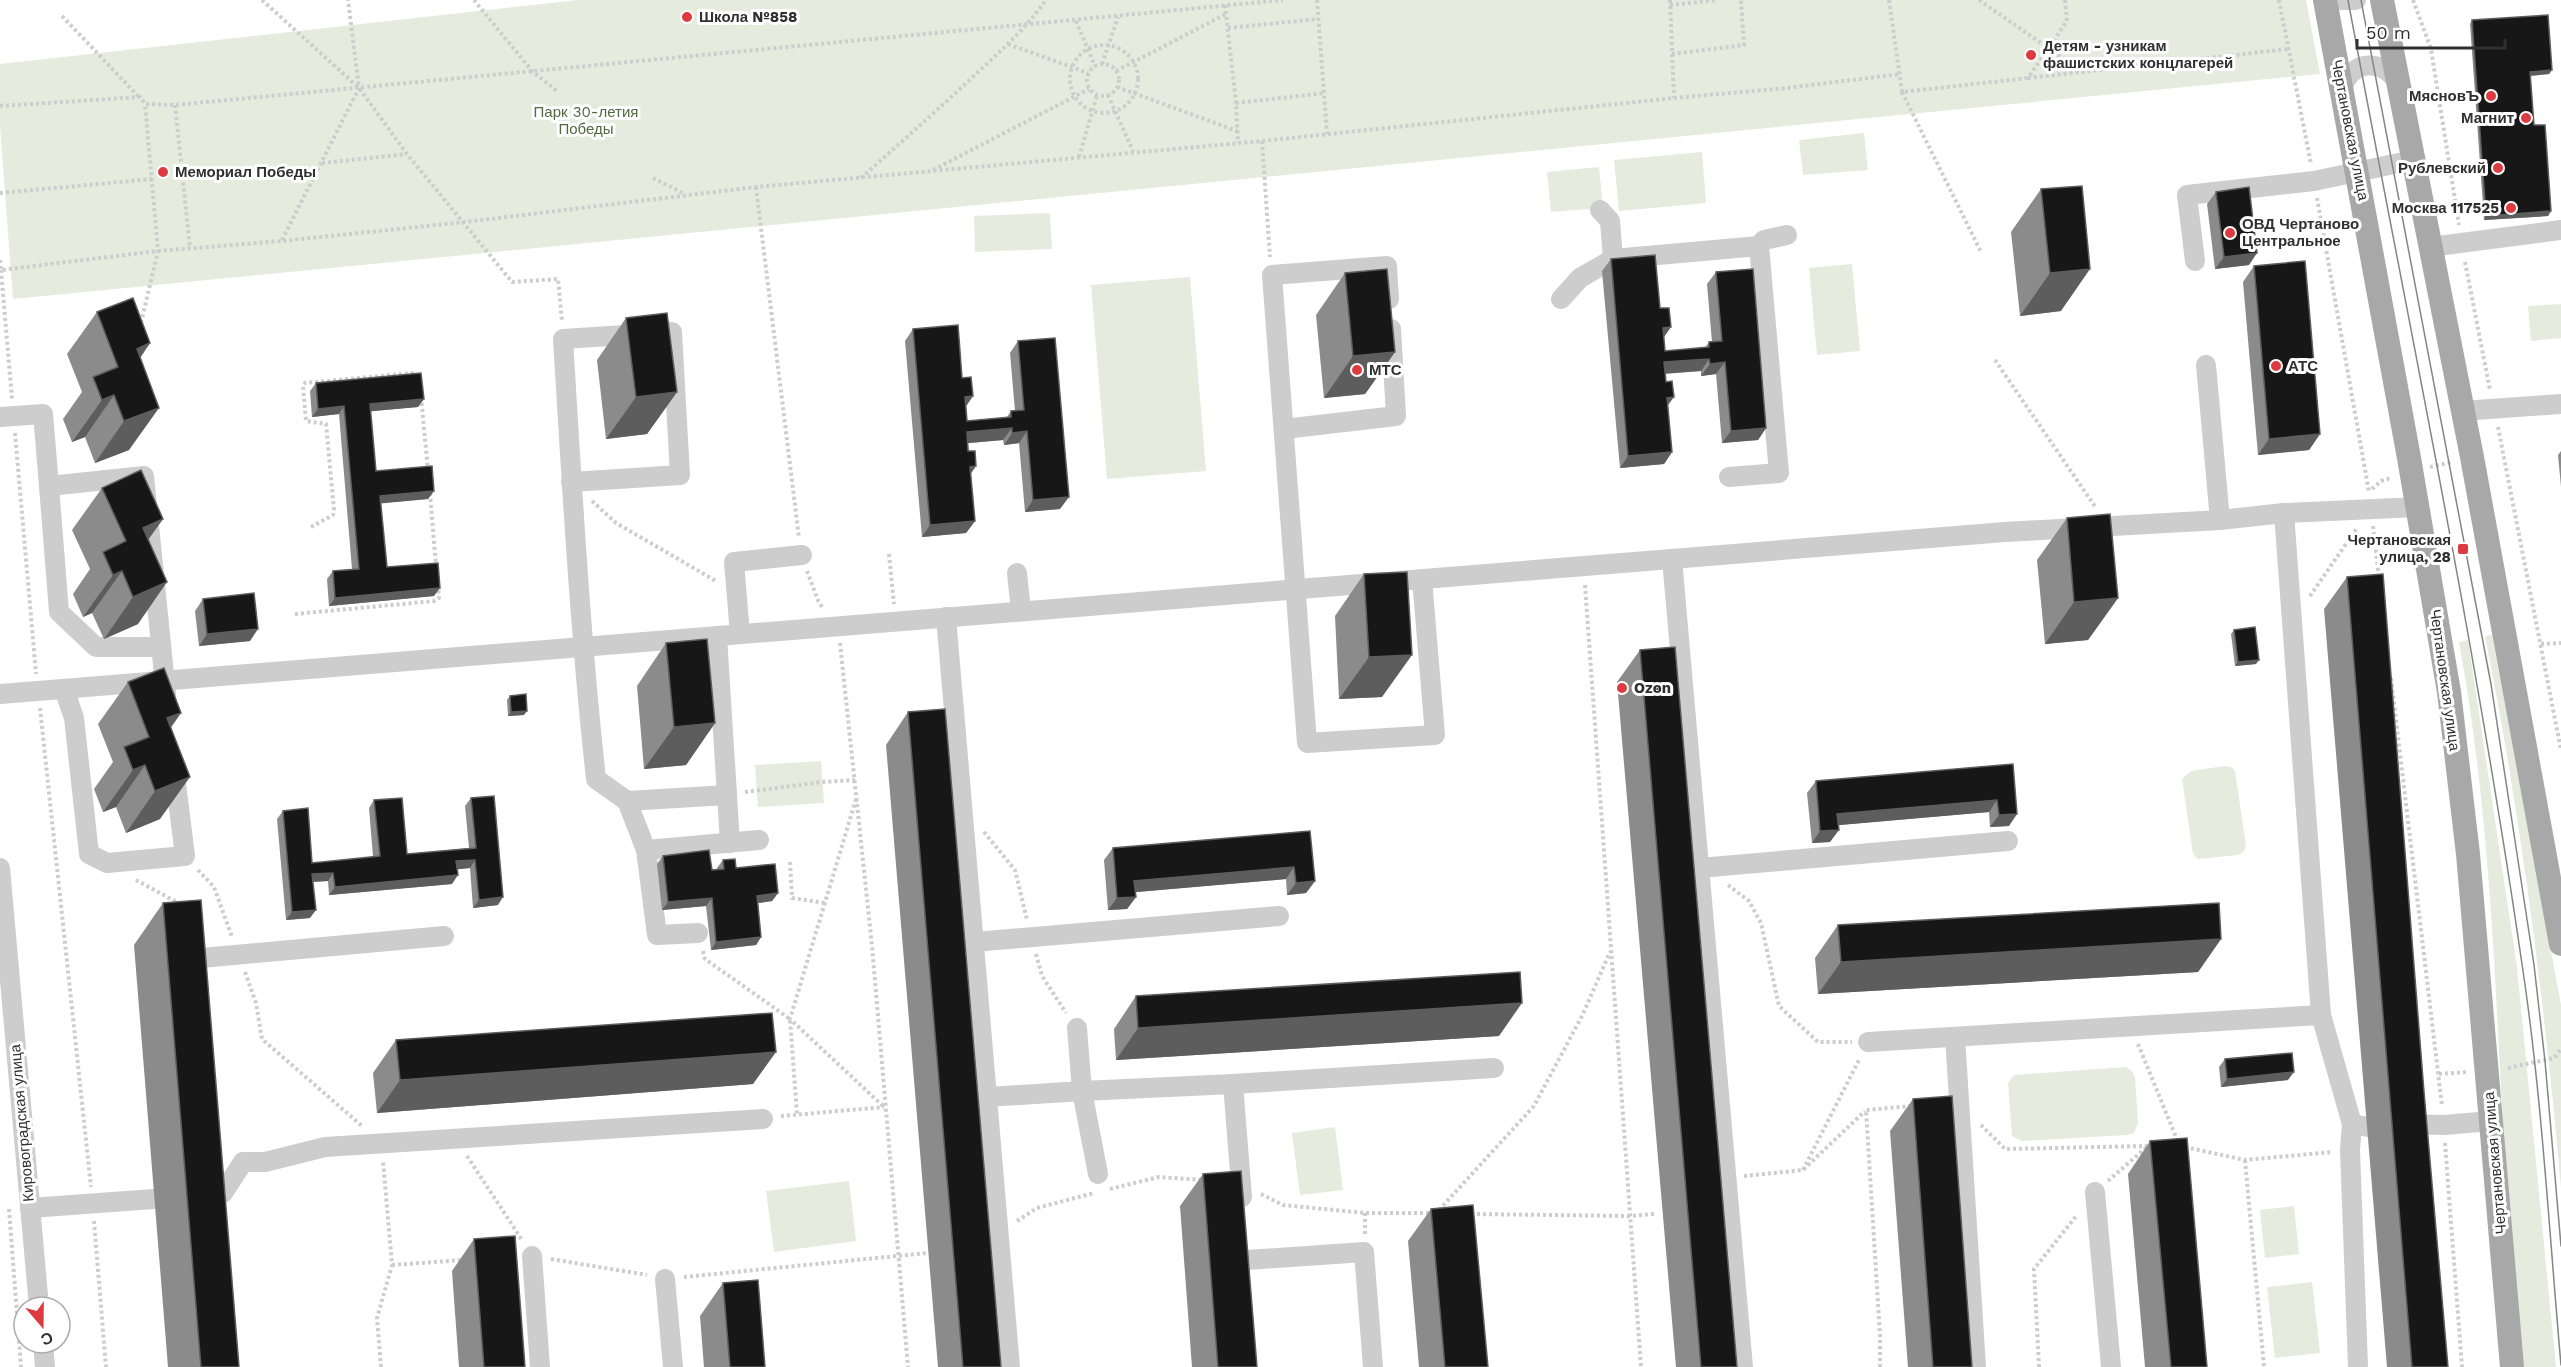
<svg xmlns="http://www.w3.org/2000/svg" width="2561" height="1367" viewBox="0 0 2561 1367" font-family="'Work Sans',sans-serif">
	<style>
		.green { fill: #e5ecde }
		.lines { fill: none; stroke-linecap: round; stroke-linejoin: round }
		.path { stroke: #cdcdcd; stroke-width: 4; stroke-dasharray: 3 3; stroke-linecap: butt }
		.minor { stroke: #cdcdcd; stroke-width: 20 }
		.major { stroke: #a8a8a8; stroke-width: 24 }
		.tram { stroke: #858585; stroke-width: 1.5 }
		.wall { fill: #8b8b8b }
		.shaded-wall { fill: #5d5d5d }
		.building { fill: #171717; stroke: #5d5d5d; stroke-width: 1.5 }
		.poi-dot { fill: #dd3b41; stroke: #fff; stroke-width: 2 }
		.labels { text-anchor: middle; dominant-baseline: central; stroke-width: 6; stroke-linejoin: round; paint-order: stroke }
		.poi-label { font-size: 15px; font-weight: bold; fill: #303030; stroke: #fff; text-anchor: start }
		.park-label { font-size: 15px; fill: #51693f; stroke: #fff }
		.street-label { font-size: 15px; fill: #303030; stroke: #fff }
	</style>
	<rect width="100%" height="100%" fill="#fff"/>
	<g class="green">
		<path d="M578 0H2306L2320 74 13 299 0 126V64Z"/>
		<path d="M1864 133 1868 170 1803 175 1799 140Z"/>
		<path d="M1702 152 1706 203 1619 211 1614 160Z"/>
		<path d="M1599 167 1603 208 1551 212 1547 172Z"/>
		<path d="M1050 213 1052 249 975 252 974 216Z"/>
		<path d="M1852 264 1860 351 1817 355 1809 268Z"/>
		<path d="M1190 277 1206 471 1107 479 1091 285Z"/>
		<path d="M2561 304V338L2531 341 2528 306Z"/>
		<path d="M2492 635 2561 1005V1188C2545 1005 2521 816 2485 636Z"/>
		<path d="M2468 640 2517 967 2556 1367H2518C2512 1269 2505 1170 2500 1072 2493 928 2485 784 2459 642Z"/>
		<path d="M821 761 824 803 758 807 755 765Z"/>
		<path d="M2225 766 2231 767 2235 771 2246 846 2244 851 2238 855 2198 859 2193 854 2182 779 2191 771Z"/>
		<path d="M2126 1067 2132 1071 2135 1077 2138 1123 2134 1133 2127 1135 2022 1141 2012 1136 2008 1083 2014 1075Z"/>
		<path d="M1335 1127 1343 1190 1300 1195 1292 1133Z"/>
		<path d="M849 1181 856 1241 774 1252 766 1191Z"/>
		<path d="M2294 1206 2299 1254 2265 1258 2260 1210Z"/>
		<path d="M2312 1282 2320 1353 2275 1358 2267 1287Z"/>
	</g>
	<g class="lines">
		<g class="path">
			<path d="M262 0 359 88 407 154 512 282 558 279 562 321"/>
			<path d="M474 0 532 71 558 92"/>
			<path d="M1317 0 1327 134"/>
			<path d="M1670 0 1674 98"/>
			<path d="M1889 0 1902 92 2028 78"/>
			<path d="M1979 0 2084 73"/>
			<path d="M2065 0 2067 21 2028 78 2288 49"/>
			<path d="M2279 0 2311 164"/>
			<path d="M2413 0 2431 49 2459 225"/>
			<path d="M1225 5 1236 103 1238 143"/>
			<path d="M1670 5 1717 0"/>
			<path d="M62 16 139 97"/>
			<path d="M1076 21 1095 66"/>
			<path d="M1228 28 1318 19"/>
			<path d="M1008 44 1088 73"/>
			<circle cx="1104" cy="79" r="34"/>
			<path d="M1672 54 1744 45 1741 0"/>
			<path d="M1102 64 1118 17"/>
			<circle cx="1103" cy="80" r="16"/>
			<path d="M1116 71 1226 14"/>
			<path d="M1117 87 1237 131"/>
			<path d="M1902 92 1981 252"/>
			<path d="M1108 95 1133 151"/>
			<path d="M1236 103 1325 93"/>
			<path d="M175 105 190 248"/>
			<path d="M0 106 140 97 145 104 175 105 1283 0"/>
			<path d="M1262 141 1270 257"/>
			<path d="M1079 157 1097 95"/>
			<path d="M322 163 407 154"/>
			<path d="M933 170 1089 89"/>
			<path d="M653 178 685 194"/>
			<path d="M861 178C900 143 939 109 977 73 1002 50 1026 28 1046 0"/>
			<path d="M756 187 799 538"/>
			<path d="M0 193 153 179"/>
			<path d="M2317 198 2369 492"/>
			<path d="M282 240 359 88 348 0"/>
			<path d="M0 260 1 270 158 251 282 241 465 222 756 187 1262 141 1674 98 1787 88 1901 74"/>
			<path d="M2465 262 2490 390"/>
			<path d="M1 270 12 399"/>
			<path d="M141 323 158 251 145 104"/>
			<path d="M1995 360 2096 508"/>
			<path d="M421 397 428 470"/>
			<path d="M2498 427 2561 750"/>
			<path d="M15 433 36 674"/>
			<path d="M2430 467 2452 462"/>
			<path d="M2372 489 2381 481 2391 478"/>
			<path d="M430 493 436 566"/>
			<path d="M592 501 616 523 716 581"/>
			<path d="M2373 526 2379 578"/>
			<path d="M311 527 333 515 334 510 326 424 306 421 303 385 305 383 412 373 417 375"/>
			<path d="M889 554 894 604"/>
			<path d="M807 571 819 603 823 608"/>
			<path d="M1585 585 1641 1367"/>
			<path d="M2310 596 2357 528"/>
			<path d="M295 614 434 601 439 598 438 585"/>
			<path d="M840 643 872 946 908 1367"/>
			<path d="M2541 644 2561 643"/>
			<path d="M2391 678 2442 1106"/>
			<path d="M40 708 91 1187"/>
			<path d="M745 792 822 782 855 780"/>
			<path d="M856 799 790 1019 884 1107"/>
			<path d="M984 832 1015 870 1027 920"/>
			<path d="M790 862 792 898 825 903"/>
			<path d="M198 870 214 887 232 937"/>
			<path d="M136 880 180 904"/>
			<path d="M1728 885 1749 901 1761 923 1779 1006 1818 1042H1852"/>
			<path d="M703 951 705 959 790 1019 797 1114"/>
			<path d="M1036 954 1042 976 1066 1013"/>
			<path d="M245 972 256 1003 262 1039 362 1126"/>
			<path d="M2138 1044 2178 1142"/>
			<path d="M2508 1068 2554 1058 2561 1049"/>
			<path d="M2439 1074 2467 1072"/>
			<path d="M781 1116 884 1107"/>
			<path d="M1981 1125 2005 1149 2147 1146"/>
			<path d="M2445 1143 2462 1367"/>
			<path d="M2185 1147 2245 1160 2332 1152"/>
			<path d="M467 1156 522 1240"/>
			<path d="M2245 1160 2264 1367"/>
			<path d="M1803 1170 1860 1058"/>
			<path d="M1744 1176 1803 1170 1865 1111"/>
			<path d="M2108 1181 2148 1146"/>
			<path d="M1110 1189 1159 1177 1202 1180"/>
			<path d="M1261 1194 1283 1205 1365 1213H1430"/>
			<path d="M9 1209 21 1367"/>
			<path d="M1439 1210 1534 1106 1583 1014 1610 952"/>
			<path d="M1471 1214 1630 1216 1655 1214"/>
			<path d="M94 1221 106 1367"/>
			<path d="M1017 1221 1037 1208 1094 1193"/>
			<path d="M1365 1234V1213"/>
			<path d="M551 1259 647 1275"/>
			<path d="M392 1265 463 1260"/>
			<path d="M684 1277 927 1253"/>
			<path d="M381 1367 377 1318 392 1265 383 1161"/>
			<path d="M1880 1367V1336L1866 1110 1911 1106"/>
			<path d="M2039 1367 2034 1269 2077 1215"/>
		</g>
		<g class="minor">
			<path d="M2340 0H2356"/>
			<path d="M2342 88C2352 61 2379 58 2396 80"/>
			<path d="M1600 210 1610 221 1613 259"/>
			<path d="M2430 247 2561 230"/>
			<path d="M2195 261 2187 195 2314 181 2413 160"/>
			<path d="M1389 299 1387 266 1272 275 1307 743 1435 735 1422 579"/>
			<path d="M1561 299 1580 278 1613 259 1759 246 1764 240 1787 235"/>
			<path d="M2206 365 2220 520"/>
			<path d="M2462 411 2561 404"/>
			<path d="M0 417 43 414 49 486 144 476 166 694"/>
			<path d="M1284 429 1396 416 1391 329"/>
			<path d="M1729 477 1779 473 1759 246"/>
			<path d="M571 482 680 475 672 332 563 339C572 486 580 633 596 779L627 801 727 795 717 636"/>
			<path d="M49 486 59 612 96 647H161"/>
			<path d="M2284 513 2321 1015 2352 1124 2368 1127"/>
			<path d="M1672 559 1743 1367"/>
			<path d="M1017 573 1021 611"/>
			<path d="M946 617 1010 1367"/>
			<path d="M740 634 734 562 802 555"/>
			<path d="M64 689 74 718 89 854 107 863 185 856 174 768"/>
			<path d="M0 694 2005 532 2220 520 2284 513 2418 507"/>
			<path d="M727 795 730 843"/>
			<path d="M627 801 646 850 657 935 698 933"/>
			<path d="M646 850 759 840"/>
			<path d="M0 868 39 1307"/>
			<path d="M1699 868 2008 841"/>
			<path d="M974 942 1279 916"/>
			<path d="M201 958 444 936"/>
			<path d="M1955 1037 1976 1367"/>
			<path d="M1868 1042 2321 1015"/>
			<path d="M987 1097 1082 1091 1077 1028"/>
			<path d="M2352 1124 2350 1150 2358 1367"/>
			<path d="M2401 1124 2444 1125 2491 1121"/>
			<path d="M1098 1174 1082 1091 1233 1084"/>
			<path d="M2095 1192 2111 1367"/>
			<path d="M223 1193 243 1162H265L325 1147 763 1119"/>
			<path d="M1242 1197 1233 1084 1494 1068"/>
			<path d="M30 1208 154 1199"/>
			<path d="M532 1256 540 1367"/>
			<path d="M1247 1260 1364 1252 1373 1367"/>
			<path d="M665 1279 673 1367"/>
			<path d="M43 1343 45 1367"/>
		</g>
		<g class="major">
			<path d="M2325 0 2409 458 2449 692 2468 854 2512 1367"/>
			<path d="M2382 0 2472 457 2561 944"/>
		</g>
		<g class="tram">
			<path d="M2348 0C2408 321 2475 640 2522 964 2542 1096 2549 1231 2561 1365"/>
			<path d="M2361 0 2491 684 2534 965 2545 1061 2561 1246"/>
		</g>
	</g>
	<g class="wall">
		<path d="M2472 20 2552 70 2549 74 2530 76 2534 125 2551 211 2548 216 2484 220 2470 24Z"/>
		<path d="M2041 189 2061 311 2020 316 2011 232Z"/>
		<path d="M2216 192 2249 265 2215 269 2207 204Z"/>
		<path d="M1611 259 1660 308 1665 351 1705 348 1709 342H1712L1707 284 1716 272 1766 428 1758 440 1722 443 1716 374 1701 376V371L1665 374 1672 452 1664 464 1620 468 1602 271Z"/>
		<path d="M2254 266 2320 434 2309 450 2258 455 2243 282Z"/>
		<path d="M1345 273 1395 352 1365 394 1324 398 1316 315Z"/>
		<path d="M97 312 150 343 140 358 129 450 95 463 85 437 72 442 63 419 82 392 67 354Z"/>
		<path d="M626 318 677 392 647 434 606 439 597 360Z"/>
		<path d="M913 329 962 378 973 396 966 406 967 421 1007 417 1011 411H1015L1010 353 1018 341 1060 509 1025 512 1019 443 1004 445 1003 440 968 443 975 521 966 533 922 537 905 341Z"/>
		<path d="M316 383 424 399 418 407 370 411 376 471 434 491 428 499 381 503 387 567 434 596 329 606 327 579 333 571 352 569 339 414 312 417 310 391Z"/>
		<path d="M2561 451V487L2558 455Z"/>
		<path d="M102 488 163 519 148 539 138 624 104 639 92 613 83 617 73 594 90 569 72 530Z"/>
		<path d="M2067 518 2118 598 2088 640 2045 644 2037 560Z"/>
		<path d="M1364 574 1382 697 1339 699 1335 616Z"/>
		<path d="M2347 577 2424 1092 2448 1367H2387L2324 609Z"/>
		<path d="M203 599 250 641 199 646 195 611Z"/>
		<path d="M2234 630 2256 664 2235 666 2231 634Z"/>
		<path d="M666 643 715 723 686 765 644 769 637 686Z"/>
		<path d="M1640 650 1737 1367H1676L1617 682Z"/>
		<path d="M128 682 171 728 160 819 126 833 116 807 103 812 94 789 113 762 98 724Z"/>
		<path d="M510 696 524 715 508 716 507 700Z"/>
		<path d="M908 712 1001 1367H938L886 745Z"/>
		<path d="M2013 764 2009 826 1990 827 1989 812 1838 825 1830 842 1812 843 1807 793 1816 781Z"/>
		<path d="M471 798 498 905 473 908 470 868 457 869 452 884 329 895 328 881 313 882 310 918 286 920 277 819 283 811 312 863 373 857 369 808 374 800 407 854 469 848 465 806Z"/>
		<path d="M1310 831 1315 881 1306 893 1287 895 1286 879 1135 892 1136 897 1127 909 1108 910 1104 860 1113 848Z"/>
		<path d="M663 856 712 870H717V868L723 860 778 893 772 901 758 903 761 937 756 945 711 950 706 906 662 910 657 864Z"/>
		<path d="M163 903 239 1367H168L134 945Z"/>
		<path d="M1838 925 2221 939 2198 972 1818 994 1815 958Z"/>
		<path d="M1136 996 1499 1036 1116 1060 1114 1029Z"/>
		<path d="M396 1040 753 1084 377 1113 373 1073Z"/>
		<path d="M2225 1059 2288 1080 2221 1087 2219 1067Z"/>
		<path d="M1913 1099 1972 1367H1908L1890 1131Z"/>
		<path d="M2150 1141 2207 1367H2145L2128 1174Z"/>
		<path d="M1203 1174 1257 1367H1192L1180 1206Z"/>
		<path d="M1431 1209 1488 1367H1419L1408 1241Z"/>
		<path d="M474 1239 525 1367H459L452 1271Z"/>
		<path d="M723 1283 765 1367H704L700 1316Z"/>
	</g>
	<g class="shaded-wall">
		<path d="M2552 70 2549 74 2527 76 2530 72Z"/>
		<path d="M2551 211 2548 216 2484 220 2486 216Z"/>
		<path d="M2257 253 2249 265 2215 269 2224 257Z"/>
		<path d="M2090 269 2061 311 2020 316 2050 273Z"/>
		<path d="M1671 327 1662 340 1663 328Z"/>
		<path d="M150 343 121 386 137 349Z"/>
		<path d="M1395 352 1365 394 1324 398 1353 356Z"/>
		<path d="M1709 359 1701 371 1656 374 1664 362Z"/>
		<path d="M1725 362 1716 374 1701 376 1710 364Z"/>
		<path d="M677 392 647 434 606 439 636 397Z"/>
		<path d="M114 395 85 437 72 442 102 400Z"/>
		<path d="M973 396 964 409 965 397Z"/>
		<path d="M1674 397 1665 409 1667 398Z"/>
		<path d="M424 399 418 407 364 412 370 404Z"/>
		<path d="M344 406 339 414 312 417 318 409Z"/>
		<path d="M159 408 129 450 95 463 124 421Z"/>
		<path d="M1012 428 1003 440 958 444 967 432Z"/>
		<path d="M1766 428 1758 440 1722 443 1731 431Z"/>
		<path d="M1027 431 1019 443 1004 445 1012 433Z"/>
		<path d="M2320 434 2309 450 2258 455 2269 439Z"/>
		<path d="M1672 452 1664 464 1620 468 1628 456Z"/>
		<path d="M976 466 968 478 970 467Z"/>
		<path d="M434 491 428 499 375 504 380 496Z"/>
		<path d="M1069 497 1060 509 1025 512 1033 500Z"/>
		<path d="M163 519 133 561 143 528Z"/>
		<path d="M975 521 966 533 922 537 930 525Z"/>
		<path d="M122 571 92 613 83 617 113 575Z"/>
		<path d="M167 582 138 624 104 639 133 597Z"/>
		<path d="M440 588 434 596 329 606 335 598Z"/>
		<path d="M2118 598 2088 640 2045 644 2074 602Z"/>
		<path d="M258 629 250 641 199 646 207 634Z"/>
		<path d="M1412 655 1382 697 1339 699 1369 657Z"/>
		<path d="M2259 660 2256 664 2235 666 2238 662Z"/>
		<path d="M527 711 524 715 508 716 511 712Z"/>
		<path d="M181 713 152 755 167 718Z"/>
		<path d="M715 723 686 765 644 769 674 727Z"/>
		<path d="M145 765 116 807 103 812 133 770Z"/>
		<path d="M190 777 160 819 126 833 155 791Z"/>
		<path d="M1997 800 1989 812 1829 826 1837 814Z"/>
		<path d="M2017 814 2009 826 1990 827 1999 815Z"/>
		<path d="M1839 830 1830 842 1812 843 1820 831Z"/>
		<path d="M475 860 470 868 451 870 456 861Z"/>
		<path d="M1294 867 1286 879 1126 893 1134 881Z"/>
		<path d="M333 873 328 881 307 882 312 874Z"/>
		<path d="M458 875 452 884 329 895 335 887Z"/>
		<path d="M1315 881 1306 893 1287 895 1296 883Z"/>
		<path d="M778 893 772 901 751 904 757 896Z"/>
		<path d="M503 897 498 905 473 908 479 900Z"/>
		<path d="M1136 897 1127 909 1108 910 1117 898Z"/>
		<path d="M712 898 706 906 662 910 668 902Z"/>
		<path d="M316 910 310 918 286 920 292 912Z"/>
		<path d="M761 937 756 945 711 950 716 942Z"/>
		<path d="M2221 939 2198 972 1818 994 1841 962Z"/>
		<path d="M1522 1003 1499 1036 1116 1060 1138 1028Z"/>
		<path d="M776 1052 753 1084 377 1113 400 1080Z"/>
		<path d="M2294 1072 2288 1080 2221 1087 2227 1079Z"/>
	</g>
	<g class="building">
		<path d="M2548 15 2552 70 2530 72 2534 125H2545L2551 211 2486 216 2472 20Z"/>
		<path d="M2082 186 2090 269 2050 273 2041 189Z"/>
		<path d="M2249 187 2257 253 2224 257 2216 192Z"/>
		<path d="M1655 255 1660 308H1669L1671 327 1663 328 1665 351 1709 347V342L1722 341 1716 272 1753 269 1766 428 1731 431 1725 362 1710 364 1709 359 1664 362 1666 382 1672 381 1674 397 1667 398 1672 452 1628 456 1611 259Z"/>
		<path d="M2305 261 2320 434 2269 439 2254 266Z"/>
		<path d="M1387 269 1395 352 1353 356 1345 273Z"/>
		<path d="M133 298 150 343 137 349 159 408 124 421 114 395 102 400 93 377 118 367 97 312Z"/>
		<path d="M667 313 677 392 636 397 626 318Z"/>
		<path d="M958 325 962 378 971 377 973 396 965 397 967 421 1011 417V411L1024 410 1018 341 1055 338 1069 497 1033 500 1027 431 1012 433V428L967 432 968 451H975L976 466 970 467 975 521 930 525 913 329Z"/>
		<path d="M421 373 424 399 370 404 376 471 432 466 434 491 380 496 387 567 438 563 440 588 335 598 333 571 359 569 344 406 318 409 316 383Z"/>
		<path d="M141 470 163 519 143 528 167 582 133 597 122 571 113 575 103 552 126 541 102 488Z"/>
		<path d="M2110 514 2118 598 2074 602 2067 518Z"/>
		<path d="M1407 572 1412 655 1369 657 1364 574Z"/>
		<path d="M2383 574 2424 1092 2448 1367H2412L2347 577Z"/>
		<path d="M254 593 258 629 207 634 203 599Z"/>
		<path d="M2255 627 2259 660 2238 662 2234 630Z"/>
		<path d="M707 639 715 723 674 727 666 643Z"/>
		<path d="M1675 647 1737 1367H1701L1640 650Z"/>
		<path d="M164 668 181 713 167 718 190 777 155 791 145 765 133 770 124 747 149 737 128 682Z"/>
		<path d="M526 694 527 711 511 712 510 696Z"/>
		<path d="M945 709 1001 1367H963L908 712Z"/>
		<path d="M2013 764 2017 814 1999 815 1997 800 1837 814 1839 830 1820 831 1816 781Z"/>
		<path d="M494 796 503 897 479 900 475 860 456 861 458 875 335 887 333 873 312 874 316 910 292 912 283 811 308 808 312 863 380 856 374 800 402 798 407 854 476 848 471 798Z"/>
		<path d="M1310 831 1315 881 1296 883 1294 867 1134 881 1136 897 1117 898 1113 848Z"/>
		<path d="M709 850 712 870 724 869 723 860 735 859 736 868 775 864 778 893 757 896 761 937 716 942 712 898 668 902 663 856Z"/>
		<path d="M201 900 239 1367H201L163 903Z"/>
		<path d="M2219 903 2221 939 1841 962 1838 925Z"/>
		<path d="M1520 972 1522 1003 1138 1028 1136 996Z"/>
		<path d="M772 1013 776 1052 400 1080 396 1040Z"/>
		<path d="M2292 1053 2294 1072 2227 1079 2225 1059Z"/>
		<path d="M1952 1096 1972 1367H1933L1913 1099Z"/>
		<path d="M2187 1138 2207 1367H2171L2150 1141Z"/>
		<path d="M1241 1171 1257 1367H1218L1203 1174Z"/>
		<path d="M1473 1205 1488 1367H1445L1431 1209Z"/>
		<path d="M515 1236 525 1367H484L474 1239Z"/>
		<path d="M758 1280 765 1367H730L723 1283Z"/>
	</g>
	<g class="poi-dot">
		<circle cx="687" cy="17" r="6"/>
		<circle cx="2031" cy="55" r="6"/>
		<circle cx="2491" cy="96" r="6"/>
		<circle cx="2526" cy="118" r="6"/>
		<circle cx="2498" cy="168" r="6"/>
		<circle cx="163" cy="172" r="6"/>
		<circle cx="2511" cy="208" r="6"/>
		<circle cx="2230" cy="233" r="6"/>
		<circle cx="2276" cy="366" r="6"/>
		<circle cx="1357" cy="370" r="6"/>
		<rect x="2457" y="543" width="12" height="12" rx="3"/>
		<circle cx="1622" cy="688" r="6"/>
	</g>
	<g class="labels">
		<g class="poi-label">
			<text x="699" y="17">Школа №858</text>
			<text x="2043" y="46">Детям - узникам<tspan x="2043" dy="17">фашистских концлагерей</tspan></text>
			<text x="2479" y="96" text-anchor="end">МясновЪ</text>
			<text x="2514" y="118" text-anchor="end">Магнит</text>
			<text x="2486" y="168" text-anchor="end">Рублевский</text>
			<text x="175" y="172">Мемориал Победы</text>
			<text x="2499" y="208" text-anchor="end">Москва 117525</text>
			<text x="2242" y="224">ОВД Чертаново<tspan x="2242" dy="17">Центральное</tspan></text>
			<text x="2288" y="366">АТС</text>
			<text x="1369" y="370">МТС</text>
			<text x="2451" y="540" text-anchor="end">Чертановская<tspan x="2451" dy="17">улица, 28</tspan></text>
			<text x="1634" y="688">Ozon</text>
		</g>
		<g class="park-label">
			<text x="586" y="112">Парк 30-летия<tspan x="586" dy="17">Победы</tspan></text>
		</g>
		<g class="street-label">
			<text transform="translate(2350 130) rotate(79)">Чертановская улица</text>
			<text transform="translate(2445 680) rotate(82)">Чертановская улица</text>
			<text transform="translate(22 1123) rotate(-95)">Кировоградская улица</text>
			<text transform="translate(2495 1163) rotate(-95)">Чертановская улица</text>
		</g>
	</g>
	<g transform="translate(42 1325) rotate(160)"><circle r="28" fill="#ffffff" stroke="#acacac" stroke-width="1.5"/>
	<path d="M0-4.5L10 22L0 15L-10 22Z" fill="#dd3b41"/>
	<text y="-9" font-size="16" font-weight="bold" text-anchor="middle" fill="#303030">С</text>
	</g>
	<path d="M2357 39v9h148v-9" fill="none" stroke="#303030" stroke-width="3"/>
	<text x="2366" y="39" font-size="18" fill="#303030" stroke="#ffffff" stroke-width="4.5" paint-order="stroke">50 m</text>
</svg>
